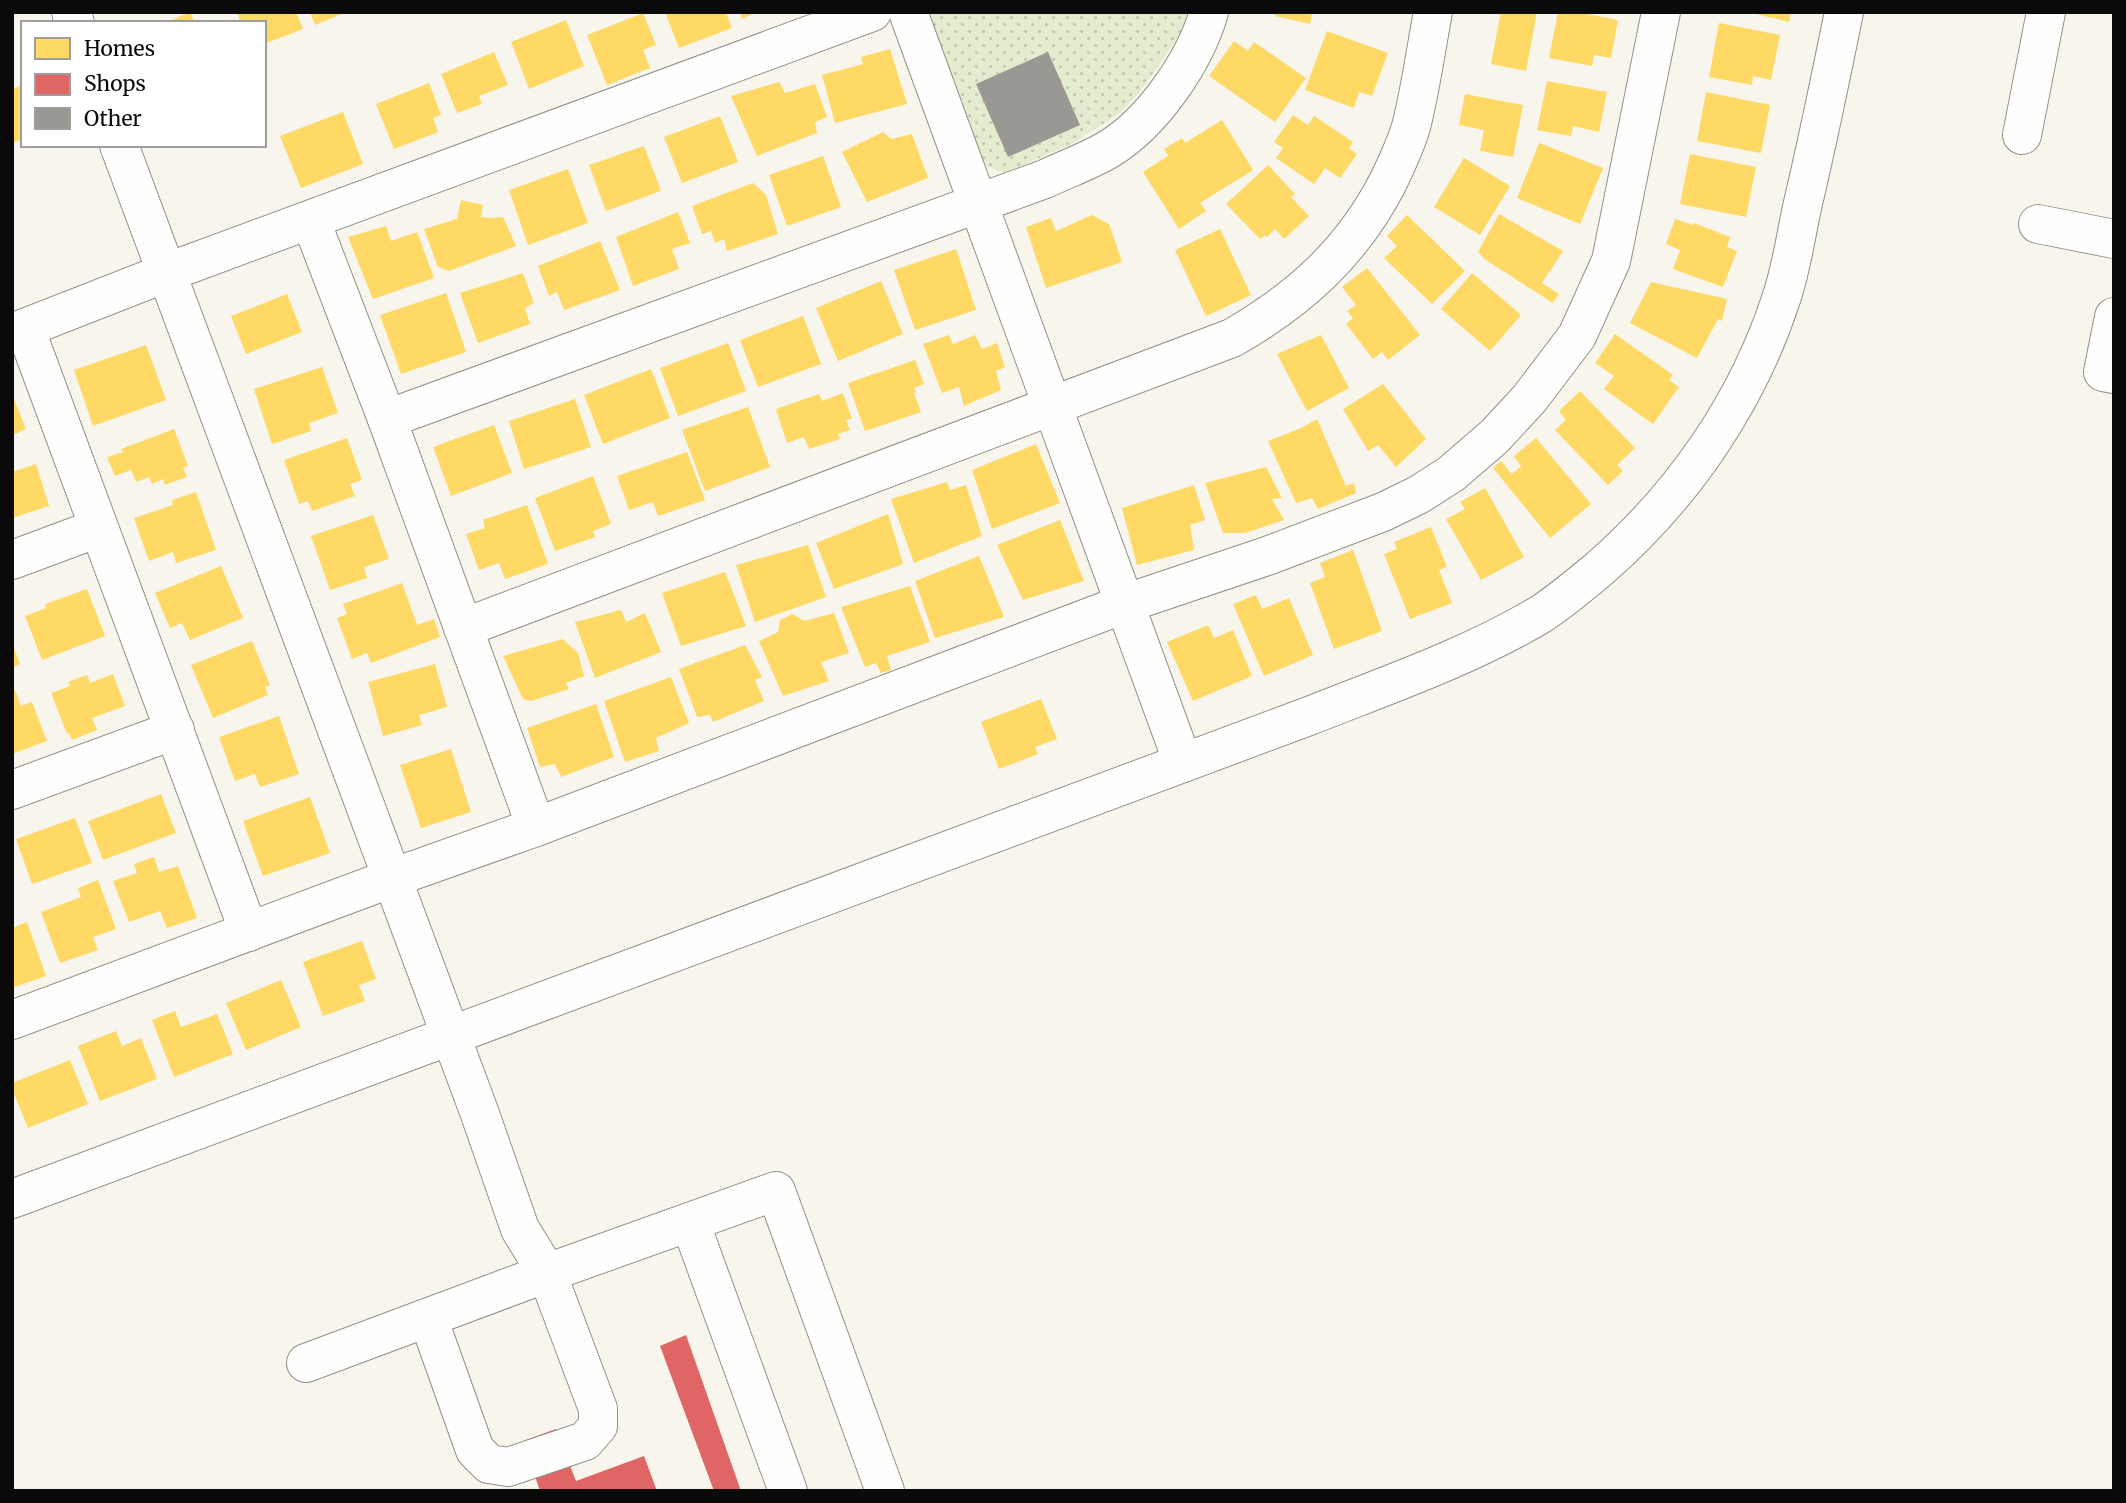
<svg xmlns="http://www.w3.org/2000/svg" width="2126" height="1503" viewBox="0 0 2126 1503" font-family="Merriweather,serif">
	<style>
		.park { fill: url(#park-dots) }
		.homes { fill: #ffd966 }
		.shops { fill: #e06666 }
		.building { fill: #9a9893 }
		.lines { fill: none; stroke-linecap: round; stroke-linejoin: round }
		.minor-casing { stroke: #91908c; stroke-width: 40 }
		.minor { stroke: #fefefc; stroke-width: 38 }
	</style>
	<defs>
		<pattern id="park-dots" width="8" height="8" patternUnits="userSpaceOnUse" patternTransform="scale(1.75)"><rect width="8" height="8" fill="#e4eccf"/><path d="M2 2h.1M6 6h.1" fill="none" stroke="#c2c9b0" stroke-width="1.8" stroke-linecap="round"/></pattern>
	</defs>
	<rect width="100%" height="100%" fill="#f8f5ed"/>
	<path class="park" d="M924 12H1188L1181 33 1140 92 1120 113 1070 145 1004 173 981 164Z"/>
	<g class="homes">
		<path d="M190 12 195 23H165Z"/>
		<path d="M237 12H296L303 29 264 44V23H241Z"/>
		<path d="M310 12H347L315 25Z"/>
		<path d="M665 12H726L732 28 679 48Z"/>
		<path d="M740 12H758L742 19Z"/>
		<path d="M1276 12H1312L1310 24 1275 16Z"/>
		<path d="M1501 12H1537L1526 71 1491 64Z"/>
		<path d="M1558 12H1577L1618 20 1611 58 1594 55 1592 66 1549 58Z"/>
		<path d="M1748 12H1791L1789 22Z"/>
		<path d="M643 13 656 45 643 50 650 68 607 85 587 35Z"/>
		<path d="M566 20 584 66 529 89 511 42Z"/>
		<path d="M1719 23 1780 35 1771 80 1753 76 1752 85 1709 77Z"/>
		<path d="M1327 31 1388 53 1372 96 1359 92 1354 108 1305 90Z"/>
		<path d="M1234 41 1248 51 1254 42 1306 78 1275 122 1209 76Z"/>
		<path d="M890 49 907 104 835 123 822 75 863 64 861 57Z"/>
		<path d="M494 52 508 85 479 96 482 104 457 113 441 74Z"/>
		<path d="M1547 81 1607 92 1599 132 1573 126 1571 136 1537 130Z"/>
		<path d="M779 82 785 93 815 84 827 117 815 122 817 133 757 156 731 96Z"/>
		<path d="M429 83 441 115 433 118 438 132 394 149 376 104Z"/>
		<path d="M23 85V139L12 143V89Z"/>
		<path d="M1706 92 1770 105 1761 153 1697 141Z"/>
		<path d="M1465 94 1523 105 1513 157 1480 151 1484 130 1459 125Z"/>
		<path d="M343 112 363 164 301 188 280 136Z"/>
		<path d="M1293 115 1308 125 1314 116 1353 142 1349 148 1357 154 1340 178 1325 168 1314 184 1276 158 1283 148 1274 142Z"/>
		<path d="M720 116 738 162 682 183 664 137Z"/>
		<path d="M1222 120 1253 170 1200 203 1206 211 1179 229 1143 172 1168 156 1164 149 1182 138 1185 143Z"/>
		<path d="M883 132 891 139 912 134 928 178 867 202 842 152Z"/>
		<path d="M1539 143 1603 168 1580 224 1517 198Z"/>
		<path d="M644 146 661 191 606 211 589 165Z"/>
		<path d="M1690 154 1756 167 1746 217 1680 204Z"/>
		<path d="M823 156 841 207 787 226 769 175Z"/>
		<path d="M1464 158 1510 186 1480 235 1434 207Z"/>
		<path d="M1268 165 1295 194 1291 197 1309 216 1284 239 1275 229 1267 237 1265 235 1260 239 1226 204Z"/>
		<path d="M568 169 588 223 528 245 509 190Z"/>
		<path d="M753 183 766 195 778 234 727 251 724 239 715 243 711 231 702 234 692 206Z"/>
		<path d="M461 200 483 205 481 217 488 218 503 217 516 246 449 271 438 267 424 229 457 219Z"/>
		<path d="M678 212 690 243 672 249 679 269 633 286 616 237Z"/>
		<path d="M1499 214 1563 251 1542 283 1559 294 1553 303 1486 260 1478 252Z"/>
		<path d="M1092 215 1109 224 1122 262 1046 288 1026 227 1051 218 1056 231Z"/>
		<path d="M1407 215 1465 271 1432 304 1384 258 1397 246 1387 236Z"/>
		<path d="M1675 219 1693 225 1694 223 1730 237 1727 247 1737 251 1723 287 1673 269 1680 250 1666 244Z"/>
		<path d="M386 226 391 241 417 232 434 278 373 299 348 237Z"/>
		<path d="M1220 229 1251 295 1206 316 1175 250Z"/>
		<path d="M600 241 620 290 564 310 557 292 549 296 538 266Z"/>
		<path d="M956 249 976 310 915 330 894 270Z"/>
		<path d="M1367 268 1420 335 1388 360 1382 352 1373 359 1346 324 1353 318 1347 311 1356 305 1342 287Z"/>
		<path d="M523 273 534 303 525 308 530 324 478 343 460 293Z"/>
		<path d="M1472 273 1521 315 1490 351 1441 309Z"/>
		<path d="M881 281 903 334 838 361 816 308Z"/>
		<path d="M1651 282 1727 299 1722 321 1718 319 1697 358 1630 323Z"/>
		<path d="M446 293 466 352 401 374 380 315Z"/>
		<path d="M287 294 302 332 246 354 231 316Z"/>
		<path d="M803 316 821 364 758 387 740 340Z"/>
		<path d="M1615 334 1673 375 1669 380 1679 387 1653 424 1604 389 1614 376 1595 363Z"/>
		<path d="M949 335 953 344 975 335 982 349 997 343 1005 367 996 371 1001 390 964 406 959 387 942 393 923 344Z"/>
		<path d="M1321 335 1349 388 1307 411 1277 354Z"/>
		<path d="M728 343 746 391 678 416 660 368Z"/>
		<path d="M146 345 166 400 93 426 74 370Z"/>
		<path d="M915 360 924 384 914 388 916 392 914 393 921 412 865 431 848 383Z"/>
		<path d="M322 367 338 413 309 423 311 431 272 444 254 389Z"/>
		<path d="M651 369 670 418 603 444 584 395Z"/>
		<path d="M1383 384 1426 439 1396 467 1378 445 1368 451 1343 409Z"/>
		<path d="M1580 391 1635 448 1617 465 1623 471 1608 485 1555 430 1566 420 1559 411Z"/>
		<path d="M843 393 852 419 846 420 850 430 838 434 840 439 809 449 804 437 787 443 776 409 819 394 822 401Z"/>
		<path d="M12 394 26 429 12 435Z"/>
		<path d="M575 399 591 447 524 469 509 421Z"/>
		<path d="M748 407 770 467 705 491 682 430Z"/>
		<path d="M1317 419 1346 486 1354 483 1356 493 1318 509 1312 498 1296 503 1268 441 1301 428Z"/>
		<path d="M494 425 512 473 451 496 433 447Z"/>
		<path d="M174 429 188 466 183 468 187 477 165 485 163 479 152 484 149 477 136 482 131 470 115 476 107 457 123 452 121 449Z"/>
		<path d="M347 438 362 480 350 484 355 496 312 511 308 501 299 504 284 460Z"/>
		<path d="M1536 438 1591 504 1550 538 1493 468 1501 461 1512 474 1521 466 1514 456Z"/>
		<path d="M1036 444 1060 503 992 529 972 470Z"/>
		<path d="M687 452 705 500 658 516 653 502 629 510 617 476Z"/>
		<path d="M36 464 49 506 12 518V472Z"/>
		<path d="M1266 467 1282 498 1272 499 1284 520 1245 533H1223L1205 483Z"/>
		<path d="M593 476 611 524 593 531 595 537 555 551 535 498Z"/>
		<path d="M947 482 950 490 966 485 982 536 914 563 891 499Z"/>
		<path d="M1194 485 1205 520 1190 525 1194 550 1137 565 1122 508Z"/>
		<path d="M1485 488 1524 557 1481 580 1446 519 1465 509 1460 502Z"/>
		<path d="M196 492 216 550 176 563 173 552 149 561 134 518 173 505 172 500Z"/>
		<path d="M527 505 548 564 505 579 499 563 479 570 466 534 485 528 483 520Z"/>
		<path d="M888 514 903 564 834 589 816 543Z"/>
		<path d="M373 515 389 559 364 567 367 578 330 590 311 536Z"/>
		<path d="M1060 520 1084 581 1023 600 997 545Z"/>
		<path d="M1431 527 1447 567 1439 570 1452 603 1410 619 1384 554 1397 549 1394 542Z"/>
		<path d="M808 545 826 597 755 622 736 565Z"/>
		<path d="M1353 550 1382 631 1334 649 1310 583 1325 577 1320 563Z"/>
		<path d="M979 556 1004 617 935 638 915 581Z"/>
		<path d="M221 566 243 618 190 640 182 623 170 628 155 593Z"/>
		<path d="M725 572 746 626 681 646 662 593Z"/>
		<path d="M402 583 417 625 434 619 440 637 371 663 367 653 352 659 337 618 347 614 343 604Z"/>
		<path d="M910 586 930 642 887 656 891 670 881 673 876 663 865 667 841 607Z"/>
		<path d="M87 589 105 636 42 660 25 616 46 608 45 604Z"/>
		<path d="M1256 595 1262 609 1289 598 1313 655 1264 676 1233 604Z"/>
		<path d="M621 610 626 622 645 613 661 652 595 678 575 622Z"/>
		<path d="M834 613 849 653 821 662 829 681 783 696 759 641 778 632 780 620 793 614 804 621Z"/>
		<path d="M1208 625 1214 638 1233 630 1252 676 1193 701 1167 642Z"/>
		<path d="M563 639 578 653 584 676 566 683 569 689 531 701 523 699 503 656Z"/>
		<path d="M252 641 270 685 265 687 268 695 213 718 191 665Z"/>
		<path d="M12 643 20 664 12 668Z"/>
		<path d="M745 645 762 677 755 680 764 701 713 722 710 715 697 717 679 669Z"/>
		<path d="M435 664 447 707 419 715 422 725 383 736 368 682Z"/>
		<path d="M113 674 125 706 92 718 97 730 72 740 69 733 67 734 51 693 70 686 68 682 87 675 90 683Z"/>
		<path d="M671 677 689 723 656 738 659 751 625 762 604 701Z"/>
		<path d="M15 690 21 706 32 702 47 741 12 754V691Z"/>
		<path d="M1041 699 1057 739 1035 747 1038 754 999 769 981 722Z"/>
		<path d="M596 704 614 757 561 777 555 764 540 767 527 728Z"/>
		<path d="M279 716 299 774 260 787 255 774 235 781 219 737Z"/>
		<path d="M451 749 471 812 421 828 400 765Z"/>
		<path d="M161 794 176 833 103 860 88 821Z"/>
		<path d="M310 797 330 853 263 876 243 821Z"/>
		<path d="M75 818 92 863 32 884 16 839Z"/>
		<path d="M154 857 159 872 178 866 197 918 167 928 160 911 129 922 113 881 137 873 134 864Z"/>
		<path d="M98 880 116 929 93 937 98 950 60 963 41 912 81 897 78 888Z"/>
		<path d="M27 922 46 976 12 988V928Z"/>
		<path d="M362 941 376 979 359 985 365 1001 323 1016 303 962Z"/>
		<path d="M281 980 301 1027 246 1050 226 1003Z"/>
		<path d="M175 1011 181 1027 217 1014 233 1054 174 1077 152 1020Z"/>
		<path d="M116 1031 122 1046 141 1038 157 1079 100 1101 78 1046Z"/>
		<path d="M70 1060 88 1104 28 1128 12 1089V1083Z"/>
	</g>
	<g class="shops">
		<path d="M686 1335 741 1491H714L660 1346Z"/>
		<path d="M556 1429 576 1481 644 1456 657 1491H540L523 1441Z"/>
	</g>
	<path class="building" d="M1048 52 1080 125 1008 157 976 84Z"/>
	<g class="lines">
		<defs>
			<g id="minor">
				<path d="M71 12 75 23"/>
				<path d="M908 12 1183 763"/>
				<path d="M2022 135 2046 12"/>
				<path d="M119 145 480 1114 520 1229 547 1273 598 1409V1426L585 1441 508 1467 489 1464 475 1450 428 1318"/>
				<path d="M311 221 387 419 536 827"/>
				<path d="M2038 224 2114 239"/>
				<path d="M2114 317 2103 372 2114 374"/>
				<path d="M25 328 249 932"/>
				<path d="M12 333 168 272 872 12"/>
				<path d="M387 419 1045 179C1066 169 1089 161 1109 149 1153 122 1195 61 1209 12"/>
				<path d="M12 560 98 528"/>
				<path d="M463 628 1232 338C1300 299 1352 252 1388 182 1397 163 1407 143 1412 123 1421 86 1426 49 1433 12"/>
				<path d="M12 790 175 730"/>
				<path d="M12 1020 392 878 536 827 1124 604 1267 556 1383 512 1418 495 1451 474 1495 436 1530 398 1577 336 1611 261 1661 12"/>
				<path d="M12 1199 1309 716C1387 685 1469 657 1541 614 1561 601 1581 584 1599 569 1683 496 1748 402 1782 296 1792 266 1796 234 1803 203 1818 140 1831 76 1844 12"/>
				<path d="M690 1222 788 1491"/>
				<path d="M306 1363 547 1273 776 1191 885 1491"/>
			</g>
		</defs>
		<use href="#minor" class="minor-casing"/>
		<use href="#minor" class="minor"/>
	</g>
	<rect width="2126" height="1503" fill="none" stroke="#0a0a0a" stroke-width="28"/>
	<rect x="21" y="21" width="245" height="126" fill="#ffffff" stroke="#9d9d9d" stroke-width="2"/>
	<rect x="35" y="38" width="35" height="21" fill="#ffd966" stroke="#9d9d9d" stroke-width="2"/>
	<text x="84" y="56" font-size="21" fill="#0a0a0a">Homes</text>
	<rect x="35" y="74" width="35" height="21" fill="#e06666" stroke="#9d9d9d" stroke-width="2"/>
	<text x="84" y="91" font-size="21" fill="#0a0a0a">Shops</text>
	<rect x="35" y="108" width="35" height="21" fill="#9a9893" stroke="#9d9d9d" stroke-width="2"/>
	<text x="84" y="126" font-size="21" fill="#0a0a0a">Other</text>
</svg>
